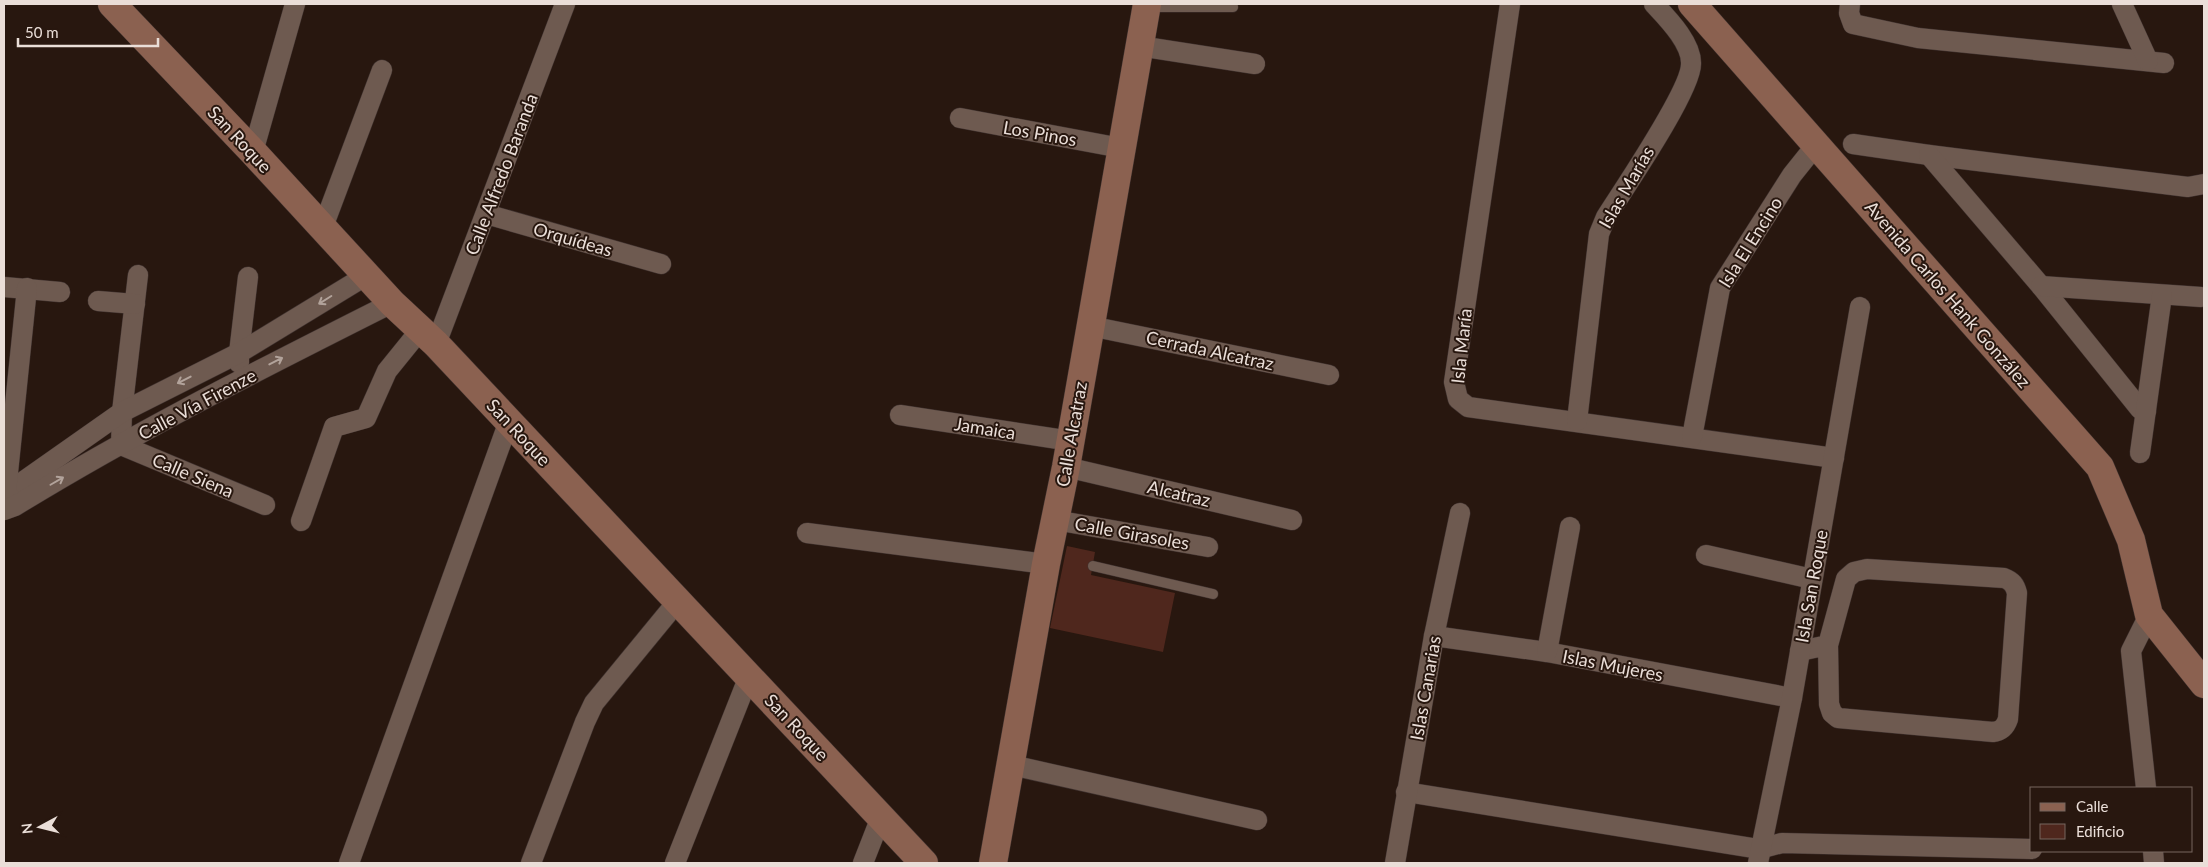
<svg xmlns="http://www.w3.org/2000/svg" width="2208" height="867" viewBox="0 0 2208 867" font-family="Lato,sans-serif">
	<style>
		.building { fill: #4f271d }
		.lines { fill: none; stroke-linecap: round; stroke-linejoin: round }
		.lane-casing { stroke: #403330; stroke-width: 11 }
		.street-casing { stroke: #403330; stroke-width: 21 }
		.secondary-casing { stroke: #403330; stroke-width: 29 }
		.lane { stroke: #6e5a50; stroke-width: 10 }
		.street { stroke: #6e5a50; stroke-width: 20 }
		.secondary { stroke: #8b6150; stroke-width: 28 }
		.oneway { stroke: #b2a39b }
		.labels { text-anchor: middle; dominant-baseline: central; stroke-width: 4; stroke-linejoin: round; paint-order: stroke }
		.street-label { font-size: 18px; fill: #eaded8; stroke: #28170f }
	</style>
	<rect width="100%" height="100%" fill="#28170f"/>
	<path class="building" d="M1067 546 1095 552 1091 575 1175 593 1163 652 1050 628Z"/>
	<g class="lines">
		<defs>
			<g id="lane">
				<path d="M1147 7H1233"/>
				<path d="M1093 566 1213 594"/>
			</g>
			<g id="street">
				<path d="M1510 4 1454 382 1458 399 1468 407 1834 458"/>
				<path d="M1850 4 1849 13 1853 24 1918 38 2164 63"/>
				<path d="M2122 4 2148 61"/>
				<path d="M1139 46 1255 64"/>
				<path d="M960 118 1121 148"/>
				<path d="M1853 144 1929 155 2188 187 2204 184"/>
				<path d="M253 152 295 4"/>
				<path d="M1929 155 2041 286 2140 409 2146 411"/>
				<path d="M486 214 661 264"/>
				<path d="M323 227 382 70"/>
				<path d="M138 275 122 412 121 445 265 505"/>
				<path d="M2041 286 2201 297"/>
				<path d="M4 287 60 292"/>
				<path d="M98 301 135 304"/>
				<path d="M1090 326 1329 375"/>
				<path d="M436 344 565 4"/>
				<path d="M239 363V353L248 277"/>
				<path d="M900 415 1071 441"/>
				<path d="M1577 421 1599 234 1606 217C1623 190 1691 91 1691 64 1692 43 1667 18 1654 4"/>
				<path d="M1692 437 1720 288 1792 175 1816 145"/>
				<path d="M2140 453 2162 295"/>
				<path d="M1066 467 1292 520"/>
				<path d="M4 495 122 412 239 353 367 275"/>
				<path d="M10 498 6 492 27 288"/>
				<path d="M4 510 15 506C137 431 265 367 392 303"/>
				<path d="M1055 520 1208 547"/>
				<path d="M301 521 334 427 366 418 387 371 421 329"/>
				<path d="M807 533 1046 564"/>
				<path d="M1706 555 1812 579"/>
				<path d="M1434 636 1547 652 1792 698"/>
				<path d="M1800 651 1828 645 1846 579 1854 572 1867 569 2004 578C2012 581 2015 585 2017 593L2008 719C2005 728 2001 731 1993 732L1838 718 1832 713 1829 704 1828 645"/>
				<path d="M1547 652 1570 527"/>
				<path d="M1011 765 1257 820"/>
				<path d="M2146 788 2131 651 2149 615"/>
				<path d="M1406 792 1759 849 1782 843 2032 849"/>
				<path d="M2153 851 2154 863"/>
				<path d="M349 863 509 421"/>
				<path d="M531 863 585 722 594 703 677 602"/>
				<path d="M675 863 749 676"/>
				<path d="M863 863 881 817"/>
				<path d="M1395 863 1434 636 1460 513"/>
				<path d="M1758 863 1792 698 1860 307"/>
			</g>
			<g id="secondary">
				<path d="M112 4 253 152 392 303 436 344 924 863"/>
				<path d="M1692 4 2100 467 2131 540 2149 615 2204 684"/>
				<path d="M993 863 1046 564 1066 467 1147 4"/>
			</g>
		</defs>
		<use href="#lane" class="lane-casing"/>
		<use href="#street" class="street-casing"/>
		<use href="#secondary" class="secondary-casing"/>
		<use href="#lane" class="lane"/>
		<use href="#street" class="street"/>
		<use href="#secondary" class="secondary"/>
	</g>
	<defs><path id="oneway-shaft" d="M-6 0H5M1.5-3L5.5 0L1.5 3" fill="none" stroke-width="1.6" stroke-linecap="round" stroke-linejoin="round" transform="scale(1.25)"/></defs>
	<g class="oneway">
		<use href="#oneway-shaft" transform="translate(325 300) rotate(148)"/>
		<use href="#oneway-shaft" transform="translate(276 361) rotate(-27)"/>
		<use href="#oneway-shaft" transform="translate(184 380) rotate(153)"/>
		<use href="#oneway-shaft" transform="translate(57 481) rotate(-30)"/>
	</g>
	<g class="labels">
		<g class="street-label">
			<text transform="translate(1040 133) rotate(10)">Los Pinos</text>
			<text transform="translate(240 139) rotate(47)">San Roque</text>
			<text transform="translate(501 174) rotate(-69)">Calle Alfredo Baranda</text>
			<text transform="translate(1626 187) rotate(-60)">Islas Marías</text>
			<text transform="translate(573 239) rotate(16)">Orquídeas</text>
			<text transform="translate(1750 242) rotate(-58)">Isla El Encino</text>
			<text transform="translate(1948 294) rotate(49)">Avenida Carlos Hank González</text>
			<text transform="translate(1461 346) rotate(-84)">Isla María</text>
			<text transform="translate(1210 350) rotate(12)">Cerrada Alcatraz</text>
			<text transform="translate(197 404) rotate(-28)">Calle Vía Firenze</text>
			<text transform="translate(985 428) rotate(9)">Jamaica</text>
			<text transform="translate(519 432) rotate(47)">San Roque</text>
			<text transform="translate(1071 434) rotate(-80)">Calle Alcatraz</text>
			<text transform="translate(193 475) rotate(23)">Calle Siena</text>
			<text transform="translate(1179 493) rotate(13)">Alcatraz</text>
			<text transform="translate(1132 533) rotate(10)">Calle Girasoles</text>
			<text transform="translate(1811 586) rotate(-80)">Isla San Roque</text>
			<text transform="translate(1613 665) rotate(11)">Islas Mujeres</text>
			<text transform="translate(1425 688) rotate(-80)">Islas Canarias</text>
			<text transform="translate(797 727) rotate(47)">San Roque</text>
		</g>
	</g>
	<rect width="2208" height="867" fill="none" stroke="#eaded8" stroke-width="10"/>
	<rect x="2030" y="787" width="162" height="65" fill="#28170f" stroke="#76675f"/>
	<rect x="2040" y="803" width="25" height="8" fill="#8b6150" stroke="#76675f"/>
	<text x="2076" y="812" font-size="15" fill="#eaded8">Calle</text>
	<rect x="2040" y="824" width="25" height="15" fill="#4f271d" stroke="#76675f"/>
	<text x="2076" y="837" font-size="15" fill="#eaded8">Edificio</text>
	<g transform="translate(40 827) rotate(263)" stroke="#28170f" stroke-width="4" paint-order="stroke">
	<path d="M0-4L9 19L0 12L-9 19Z" fill="#eaded8"/>
	<text y="-8" font-size="14" font-weight="bold" text-anchor="middle" fill="#eaded8">N</text>
	</g>
	<path d="M18 38v8h140v-8" fill="none" stroke="#eaded8" stroke-width="2.5"/>
	<text x="25" y="38" font-size="15" fill="#eaded8" stroke="#28170f" stroke-width="4" paint-order="stroke">50 m</text>
</svg>
